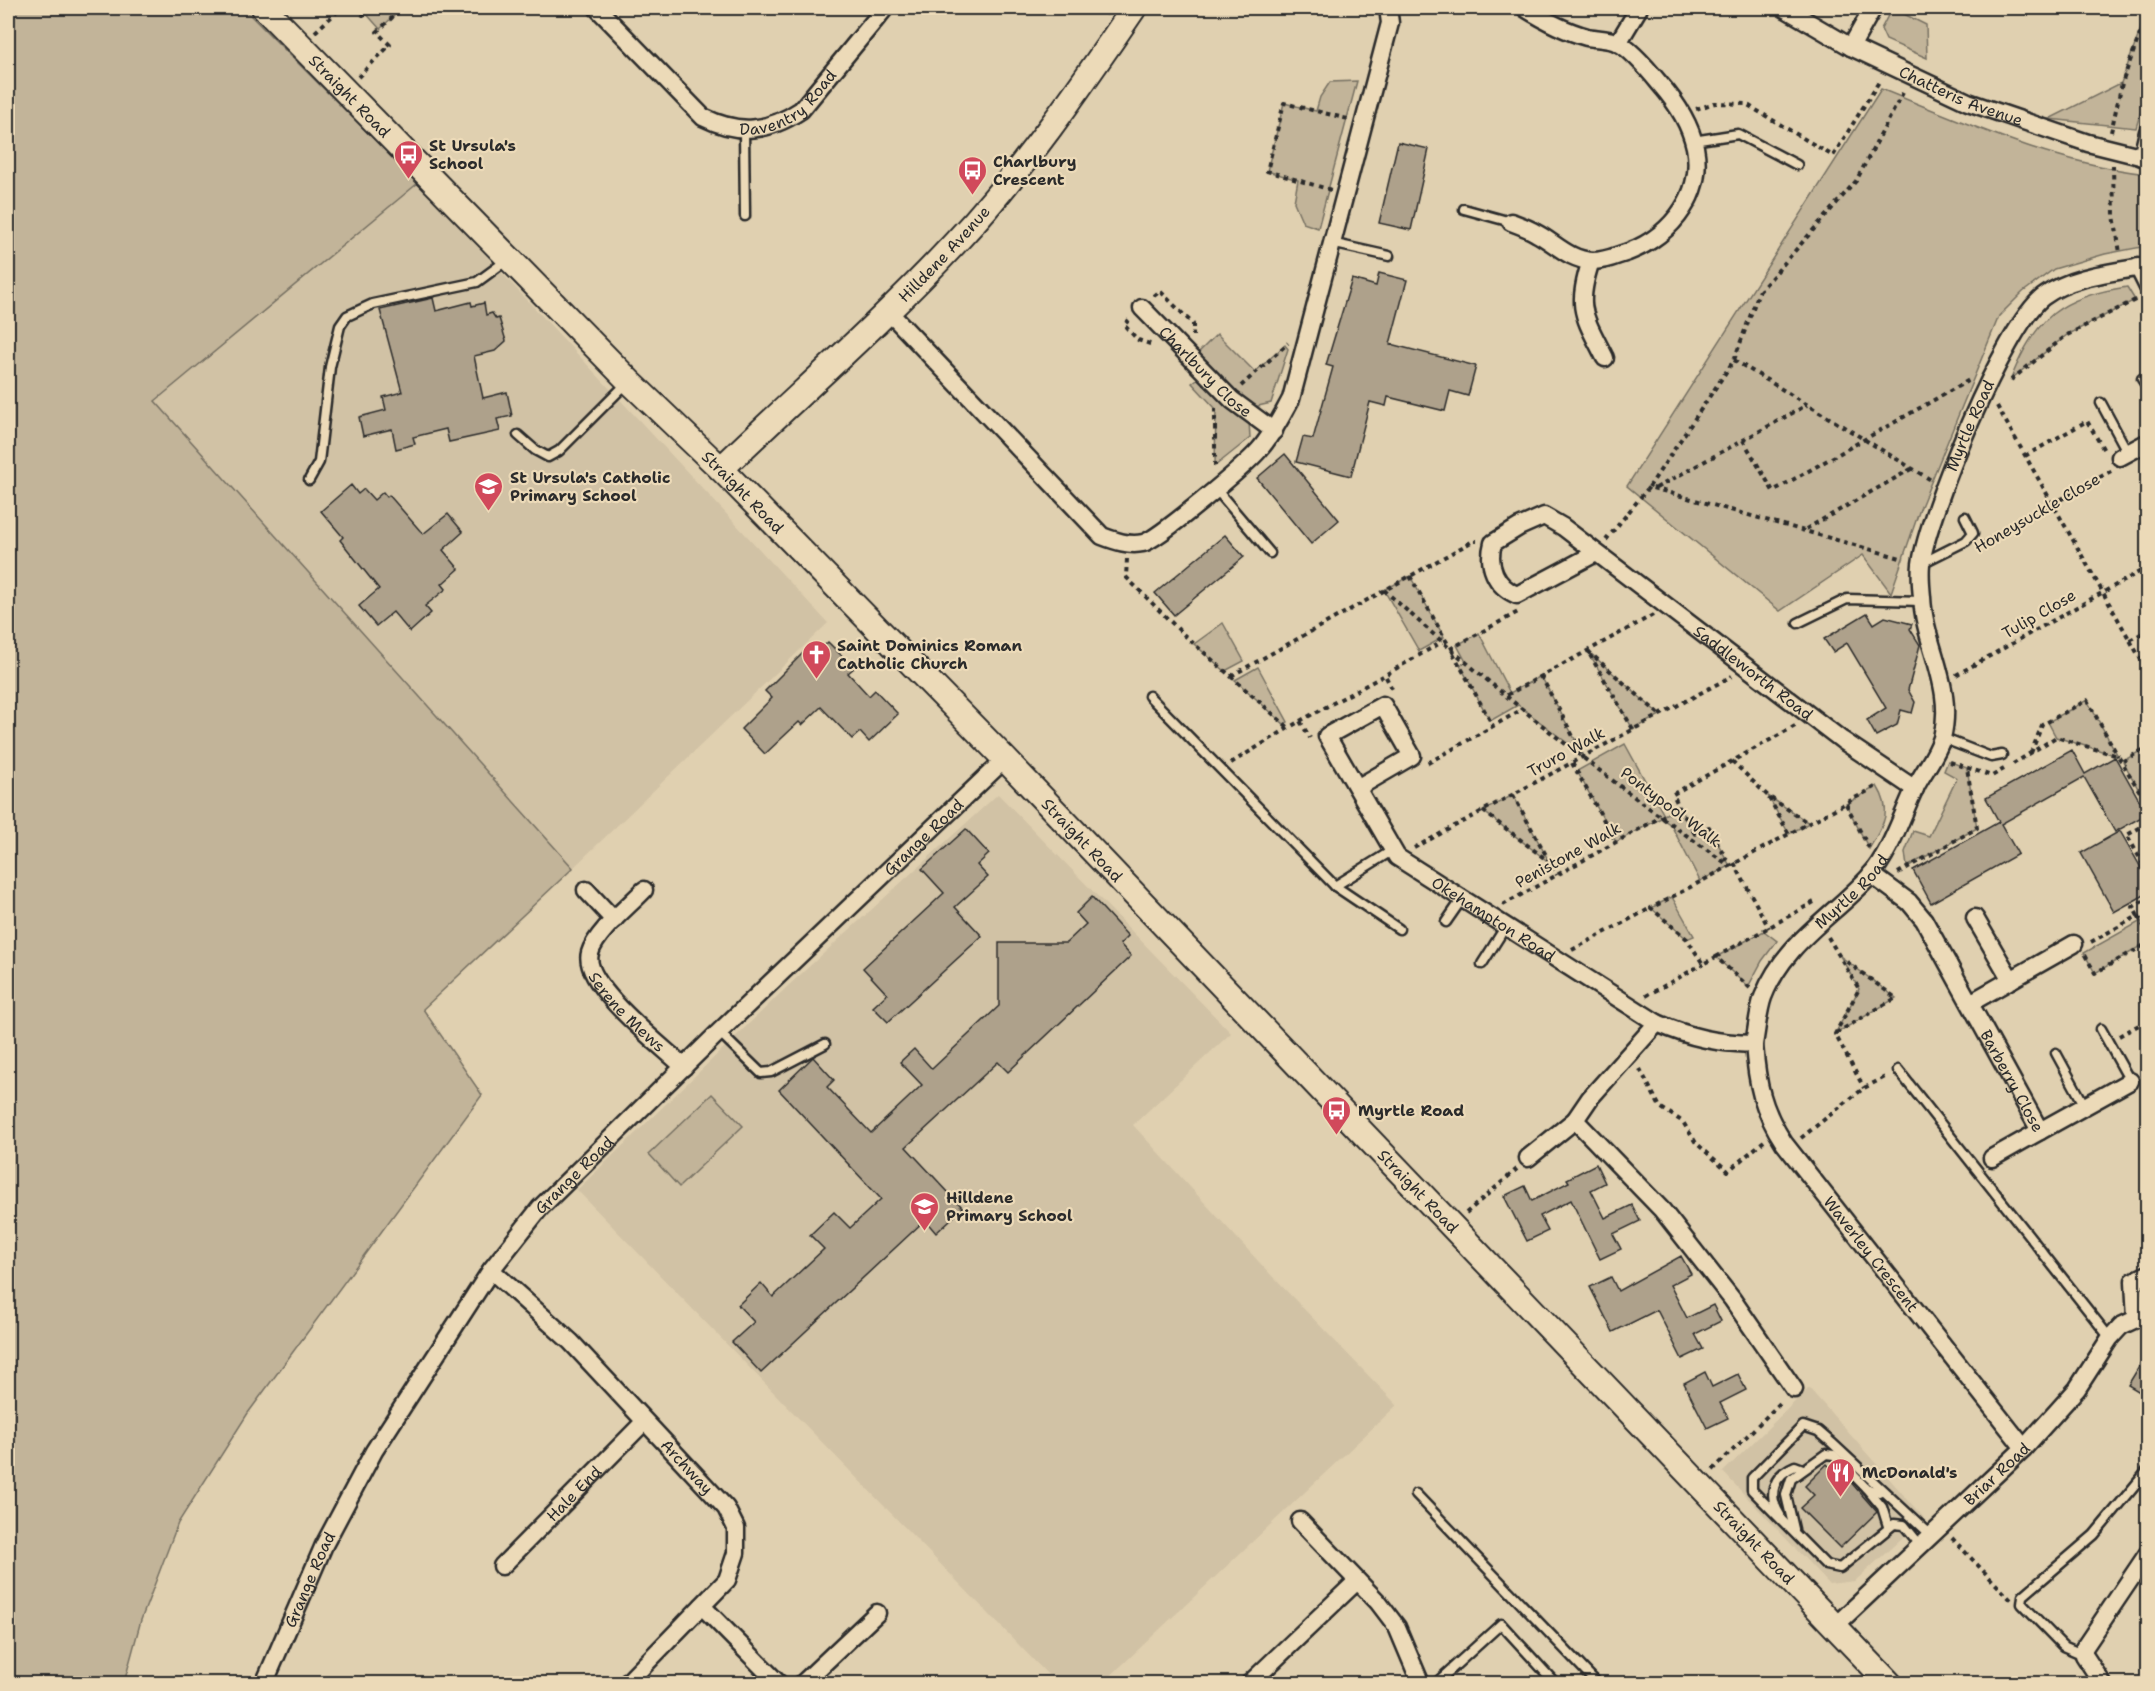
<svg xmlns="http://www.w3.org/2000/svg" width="2155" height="1691" viewBox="0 0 2155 1691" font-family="'Shantell Sans',sans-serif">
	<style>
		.built { fill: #d1c2a5 }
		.green { fill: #c2b499; stroke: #767062; stroke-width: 1.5 }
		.building { fill: #aea18b; stroke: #2b2b2b; stroke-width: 1.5 }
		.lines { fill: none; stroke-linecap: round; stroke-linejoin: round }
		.lane-casing { stroke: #2b2b2b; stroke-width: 13 }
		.street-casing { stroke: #2b2b2b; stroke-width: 21 }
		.secondary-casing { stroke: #2b2b2b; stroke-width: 28 }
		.path { stroke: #2b2b2b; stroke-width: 4; stroke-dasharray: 4.5 4.5; stroke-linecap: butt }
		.lane { stroke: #ecdab8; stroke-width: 8 }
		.street { stroke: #ecdab8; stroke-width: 16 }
		.secondary { stroke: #ecdab8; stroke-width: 24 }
		.labels { text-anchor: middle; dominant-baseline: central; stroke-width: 4.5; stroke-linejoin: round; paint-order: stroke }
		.street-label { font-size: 16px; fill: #2b2b2b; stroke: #ecdab8 }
		.poi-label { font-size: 16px; font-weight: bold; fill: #2b2b2b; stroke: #ecdab8; text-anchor: start }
	</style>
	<rect width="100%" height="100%" fill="#e0d0b0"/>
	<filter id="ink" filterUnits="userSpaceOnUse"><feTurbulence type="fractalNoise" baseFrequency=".0167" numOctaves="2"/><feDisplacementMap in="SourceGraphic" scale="12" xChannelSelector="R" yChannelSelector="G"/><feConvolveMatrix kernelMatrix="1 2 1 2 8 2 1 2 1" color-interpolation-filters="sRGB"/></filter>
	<g filter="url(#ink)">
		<g class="built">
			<path d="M418 183 828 623 573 868 155 401Z"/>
			<path d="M998 794 1231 1033 1133 1125 1271 1275 1397 1405 1103 1683H1056L577 1190 789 985Z"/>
			<path d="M1809 1388 1924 1518 1855 1581 1829 1584 1723 1472Z"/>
		</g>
		<g class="green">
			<path d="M8 8H243L418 183 155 401 573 868 423 1009 482 1095 248 1413 178 1523 141 1620 124 1683H8Z"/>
			<path d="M370 8H402L380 29 365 12Z"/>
			<path d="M1892 8 1926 25 1927 58 1886 40 1881 29Z"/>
			<path d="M2147 12V90L2136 128 2049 119 2121 83Z"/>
			<path d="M1357 81 1318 228 1303 223 1294 202 1298 180 1267 171 1284 103 1316 111 1320 97 1330 82Z"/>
			<path d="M1881 89C1968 124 2054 163 2147 174V246L2105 254 2054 269 2023 292 1999 316 1920 509 1891 593 1863 555 1780 611 1627 486Z"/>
			<path d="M2127 287 2135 300 2067 335 2011 379C2034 318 2062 296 2127 287Z"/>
			<path d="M1217 334 1255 372 1285 345 1288 349 1271 403 1254 407 1196 355Z"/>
			<path d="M1201 376 1249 421 1250 438 1215 466 1216 409 1192 383Z"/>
			<path d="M1410 576 1444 637 1419 651 1384 590Z"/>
			<path d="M1223 623 1244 661 1225 671 1194 644Z"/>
			<path d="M1479 633 1510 693 1541 676 1584 756 1518 705 1490 721 1460 665 1466 662 1457 645Z"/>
			<path d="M1588 651 1660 715 1633 729Z"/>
			<path d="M1258 667 1288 722 1284 724 1235 680Z"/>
			<path d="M2087 700 2118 756 2056 737 2048 722Z"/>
			<path d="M1625 744 1664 815 1679 807 1695 834 1709 827 1730 866 1700 881 1671 825 1661 818 1616 842 1577 771Z"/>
			<path d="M2147 747V805L2123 761Z"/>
			<path d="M1948 761 1967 768 1977 828 1907 867 1905 852 1913 831 1929 836 1957 778 1944 771Z"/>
			<path d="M1877 786C1893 812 1884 824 1869 849L1846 804Z"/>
			<path d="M1513 795 1550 863 1483 811Z"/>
			<path d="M1768 796 1809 823 1789 834Z"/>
			<path d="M1672 897 1694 936 1687 939 1651 908Z"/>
			<path d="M2141 921 2147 933V943L2095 973 2084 953Z"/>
			<path d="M1764 931 1777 941 1762 961 1748 987 1716 957Z"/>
			<path d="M1840 956 1896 998 1835 1034 1859 989Z"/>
			<path d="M712 1094 743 1126 679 1187 649 1154Z"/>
		</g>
		<g class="building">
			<path d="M1398 142 1429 149 1411 230 1379 223Z"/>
			<path d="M1379 273 1407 280 1390 344 1476 366 1468 396 1450 391 1445 411 1388 397 1386 406 1370 402 1351 476 1296 462 1303 437 1313 439 1333 367 1326 365 1352 279 1376 286Z"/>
			<path d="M433 298 436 311 471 302 472 306 484 303 486 315 492 313 496 319 499 318 506 341 495 351 474 356 483 398 507 392 512 416 497 419 500 431 449 442 446 429 413 437 415 444 396 449 392 429 363 436 359 417 386 410 383 397 402 392 380 310Z"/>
			<path d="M1285 454 1339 520 1311 544 1257 478Z"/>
			<path d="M351 485 358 494 364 489 374 500 383 492 387 497 389 495 423 534 448 514 463 532 443 550 459 569 442 584 446 589 425 606 431 613 410 632 393 612 376 626 359 606 379 589 340 540 343 537 321 511Z"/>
			<path d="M1225 535 1244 557 1174 615 1155 593Z"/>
			<path d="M1867 613 1874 624 1885 617 1912 624 1910 629 1920 645 1908 690 1915 702 1912 713 1901 710 1897 725 1876 736 1867 720 1886 708 1847 643 1833 652 1824 639Z"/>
			<path d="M828 642 854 668 848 673 869 696 875 690 898 714 869 742 860 732 852 739 821 707 802 725 799 722 765 754 741 729 772 698 765 691 811 645 818 652Z"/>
			<path d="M2072 750 2085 774 2115 757 2147 814 2115 832 2084 777 2001 824 2018 854 1931 903 1913 870 1999 822 1986 798Z"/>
			<path d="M966 829 989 854 977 865 988 877 955 907 982 936 888 1022 873 1007 887 994 863 968 944 893 922 869Z"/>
			<path d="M2120 831 2148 880V893L2114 912 2081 853Z"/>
			<path d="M1092 897 1128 936 1120 944 1131 956 1008 1072 998 1062 906 1147 963 1208 936 1233 925 1220 761 1373 732 1342 754 1322 738 1305 761 1283 773 1297 824 1249 810 1235 834 1212 850 1228 881 1199 779 1090 813 1057 834 1080 827 1087 871 1133 922 1085 900 1062 914 1049 932 1069 999 1006V943H1066L1086 924 1076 913Z"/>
			<path d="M1596 1164 1605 1183 1591 1190 1605 1218 1632 1205 1640 1221 1613 1234 1621 1249 1600 1259 1571 1200 1540 1216 1548 1231 1527 1241 1504 1196 1525 1186 1532 1201 1569 1182 1567 1179Z"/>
			<path d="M1681 1256 1691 1274 1670 1285 1687 1318 1713 1305 1721 1321 1695 1334 1703 1349 1682 1359 1657 1310 1613 1332 1590 1287 1611 1277 1618 1291Z"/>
			<path d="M2148 1352V1397L2128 1385Z"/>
			<path d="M1705 1372 1712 1387 1738 1374 1746 1390 1720 1403 1728 1418 1707 1428 1684 1383Z"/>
			<path d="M1827 1464 1837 1475 1841 1471 1877 1512 1840 1548 1800 1508 1814 1495 1805 1486Z"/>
		</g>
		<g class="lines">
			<defs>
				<g id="lane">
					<path d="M744 130 745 216"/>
					<path d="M1693 141 1738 134 1797 165"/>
					<path d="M1464 209 1511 222"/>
					<path d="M1331 243 1389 256"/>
					<path d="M2142 379 2148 388"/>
					<path d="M2101 403 2128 453"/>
					<path d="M518 435 535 450 548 457 559 451 627 383"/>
					<path d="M309 480 319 462 330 367 340 326 347 316 373 304 477 282 507 260"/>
					<path d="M1215 488 1270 553"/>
					<path d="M1922 563 1966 541 1973 533 1965 517"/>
					<path d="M1798 623 1847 599 1922 601"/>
					<path d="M1149 696 1335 886 1393 850"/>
					<path d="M1942 738 1991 757 2002 755"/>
					<path d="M1335 886 1399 929"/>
					<path d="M1446 922 1462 899"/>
					<path d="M1482 964 1506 926"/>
					<path d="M2101 1029 2130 1081"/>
					<path d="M719 1032 761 1073 771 1072 825 1044"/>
					<path d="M2056 1053 2085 1106"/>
					<path d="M1898 1070 2110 1338"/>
					<path d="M1866 1488 1882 1507 1888 1526"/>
					<path d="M1416 1494 1598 1684"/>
					<path d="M1780 1515C1767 1495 1773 1475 1795 1466L1803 1469"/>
					<path d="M1794 1529 1786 1495 1791 1479 1826 1454 1834 1455 1866 1488 1880 1493"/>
					<path d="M1921 1546 1904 1525 1894 1524 1840 1568 1826 1565 1752 1490V1478L1803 1426 1818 1431 1832 1443 1932 1536"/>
					<path d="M2084 1655 2063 1646 2022 1604 2023 1596 2094 1535 2148 1470"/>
					<path d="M1435 1684 1501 1624 1556 1684"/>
				</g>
				<g id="street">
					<path id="s1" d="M597 8 703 117C739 135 768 132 801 110L885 8"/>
					<path id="s2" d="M1784 8 1851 47 1968 102 2088 143 2148 158"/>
					<path d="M1618 43 1639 8"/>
					<path d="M1851 47 1873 8"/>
					<path d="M2142 157 2148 132"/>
					<path d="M1511 222C1519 225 1528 228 1536 233 1554 242 1569 260 1592 261 1600 261 1611 258 1619 255 1665 242 1705 199 1695 147 1690 124 1675 101 1660 84 1651 73 1631 49 1618 43 1609 38 1596 39 1587 37 1565 31 1544 20 1525 8"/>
					<path d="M1591 261C1575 308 1584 316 1605 358"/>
					<path d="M2138 267 2148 287"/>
					<path id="s3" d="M1142 308 1232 400 1274 431"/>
					<path d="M889 312 1102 536C1115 541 1129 546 1143 543 1158 540 1247 464 1259 450 1273 434 1281 417 1291 399L1390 23 1388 8"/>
					<path d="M2120 457 2148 442"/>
					<path id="s4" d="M1596 553 1517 595C1495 586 1487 565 1493 543L1519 527 1544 516 1563 527 1842 740 1915 789"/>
					<path id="s5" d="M1357 788 1412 756 1383 705 1327 736 1397 857 1657 1023"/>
					<path id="s6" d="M1871 874 1909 902 1924 920 2040 1131 2130 1081"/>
					<path d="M586 890 614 920"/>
					<path id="s7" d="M644 890C629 906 596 932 590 953 581 984 662 1046 684 1067"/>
					<path d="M1975 918 2011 980"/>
					<path d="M1972 1002 2074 944"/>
					<path id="s8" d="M1754 1044C1757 1084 1762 1109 1784 1143L2024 1448"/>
					<path d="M1528 1158 1575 1120"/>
					<path d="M1992 1158 2040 1131"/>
					<path id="s9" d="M491 1270 571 1342 726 1508 736 1528V1553L727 1580 626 1684"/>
					<path d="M2136 1319 2134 1281 2148 1274"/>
					<path id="s10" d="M1794 1389 1732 1299 1662 1210 1575 1120 1590 1098 1657 1023C1692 1038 1716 1043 1754 1044 1757 1029 1758 1011 1763 997 1784 943 1831 918 1869 877 1891 852 1901 817 1915 788 1923 772 1937 755 1942 738 1955 687 1924 645 1922 597 1921 587 1920 574 1921 564 1928 513 2004 327 2043 297 2070 276 2115 272 2148 266"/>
					<path d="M1300 1521 1378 1602 1397 1627 1421 1684"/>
					<path id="s11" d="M502 1566 644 1422"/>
					<path d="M702 1606 779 1684"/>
					<path id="s12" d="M1835 1626 2024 1448 2077 1389 2110 1338 2121 1326 2136 1319 2148 1318"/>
					<path id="s13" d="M264 1684 324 1545 374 1451 491 1270 540 1208 719 1032 1005 759"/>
					<path d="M802 1684 877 1613"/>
					<path d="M1249 1684 1357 1581"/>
					<path d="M2103 1684 2084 1655V1648L2148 1553"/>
				</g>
				<g id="secondary">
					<path id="s14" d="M264 8 629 381 721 469 1005 759 1890 1684"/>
					<path id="s15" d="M721 469C799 394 882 322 956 242 1023 170 1079 89 1134 8"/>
				</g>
			</defs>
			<use href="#lane" class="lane-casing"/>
			<use href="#street" class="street-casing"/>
			<use href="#secondary" class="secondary-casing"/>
			<g class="path">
				<path d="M355 8 363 15 370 8"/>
				<path d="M1098 8 1108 14"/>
				<path d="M315 32 341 8"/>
				<path d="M358 77 390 45 377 32 402 8"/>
				<path d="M1696 109 1715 103 1746 104 1833 156 1880 80"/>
				<path d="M2111 132 2122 83 2148 12"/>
				<path d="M2113 165 2114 215 2120 253"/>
				<path d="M1331 190 1267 171 1284 103 1348 119"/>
				<path d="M1154 296 1160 291 1193 324V336"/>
				<path d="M1129 320 1124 325 1138 340 1153 345"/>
				<path d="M1734 360 1931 480"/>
				<path d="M2011 380 2067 335 2137 299"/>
				<path d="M1241 386 1288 343"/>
				<path d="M1997 406 2148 672"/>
				<path d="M1215 408V466"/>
				<path d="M1743 440 1773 491 1971 379"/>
				<path d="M2025 456 2087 421 2105 452"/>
				<path d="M1649 487 1734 360 1759 292 1856 181 1905 89"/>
				<path d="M1656 488 1807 405"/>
				<path d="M1806 529 1913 468"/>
				<path d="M1606 540 1649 487 1904 559"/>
				<path d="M1982 544 2111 471"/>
				<path d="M1127 559 1126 577 1182 633 1290 729"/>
				<path d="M1410 576 1449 646"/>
				<path d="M1384 590C1493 689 1609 782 1730 866L1651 908 1687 939 1703 964 1716 957 1750 988"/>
				<path d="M2130 640 2148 630"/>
				<path d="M1450 649 1518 612"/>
				<path d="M1588 651 1660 715"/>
				<path d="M1453 653 1493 726"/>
				<path d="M1590 655 1633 729"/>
				<path d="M1956 675 2148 567"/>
				<path d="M1231 676 1473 541H1477"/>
				<path d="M1541 676 1582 753"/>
				<path d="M1392 689 1385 675 1442 642"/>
				<path d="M1507 695 1653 615"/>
				<path d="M1300 721 1385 675"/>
				<path d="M2031 753 2042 725 2087 700 2118 756"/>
				<path d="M1732 761 1768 796 1808 823"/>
				<path d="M2123 761 2148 747"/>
				<path d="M1950 762 1992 776 2004 769"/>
				<path d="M1231 763 1300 721 1310 738"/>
				<path d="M1428 763 1523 709"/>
				<path d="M1572 763 1616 842"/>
				<path d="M2013 764 2056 737 2118 756 2148 805"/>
				<path d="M1513 795 1557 875"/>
				<path d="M1769 798 1789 834"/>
				<path d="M1846 804 1869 848"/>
				<path d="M1679 807 1695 834 1709 827 1730 866 1879 785"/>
				<path d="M1483 811 1548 861"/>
				<path d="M2148 823 2127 835 2148 873"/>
				<path d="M1414 848 1732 676"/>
				<path d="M1734 863 1769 928"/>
				<path d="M1898 873 1977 828 1967 768"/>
				<path d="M1503 905 1679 807 1673 794 1797 725"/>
				<path d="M2138 916 2133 907 2148 898"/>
				<path d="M1828 937 1859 989 1835 1034 1864 1088"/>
				<path d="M2091 942 2138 916 2148 933"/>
				<path d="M1572 950 1651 908"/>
				<path d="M2085 955 2095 973 2148 943"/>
				<path d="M1716 957 1814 902"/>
				<path d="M1646 996 1703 964"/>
				<path d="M1836 1033 1896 998 1843 959"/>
				<path d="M2119 1036 2148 1020"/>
				<path d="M1640 1069 1660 1107 1683 1122 1696 1143 1728 1171 1764 1141"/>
				<path d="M1801 1138 1864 1088 1887 1076"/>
				<path d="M1466 1213 1517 1169"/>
				<path d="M1713 1470 1782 1401"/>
				<path d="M1952 1538 2011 1600"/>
			</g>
			<use href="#lane" class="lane"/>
			<use href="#street" class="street"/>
			<use href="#secondary" class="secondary"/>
		</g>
	</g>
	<defs>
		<symbol id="bus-pin" viewBox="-11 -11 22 30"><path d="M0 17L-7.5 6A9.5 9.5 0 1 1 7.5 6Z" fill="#d1495b" stroke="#ecdab8"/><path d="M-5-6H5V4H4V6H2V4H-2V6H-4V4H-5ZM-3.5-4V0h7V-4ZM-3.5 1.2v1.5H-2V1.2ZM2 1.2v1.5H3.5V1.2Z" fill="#fff"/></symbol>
		<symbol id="school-pin" viewBox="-11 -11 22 30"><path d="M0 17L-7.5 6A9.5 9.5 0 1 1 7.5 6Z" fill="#d1495b" stroke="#ecdab8"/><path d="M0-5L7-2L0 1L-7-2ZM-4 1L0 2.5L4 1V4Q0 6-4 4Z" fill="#fff"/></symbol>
		<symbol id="church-pin" viewBox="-11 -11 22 30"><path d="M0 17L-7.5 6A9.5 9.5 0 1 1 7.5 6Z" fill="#d1495b" stroke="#ecdab8"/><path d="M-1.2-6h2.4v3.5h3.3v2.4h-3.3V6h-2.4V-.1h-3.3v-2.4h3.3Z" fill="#fff"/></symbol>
		<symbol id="restaurant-pin" viewBox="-11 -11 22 30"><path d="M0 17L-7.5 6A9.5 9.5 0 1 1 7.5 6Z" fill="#d1495b" stroke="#ecdab8"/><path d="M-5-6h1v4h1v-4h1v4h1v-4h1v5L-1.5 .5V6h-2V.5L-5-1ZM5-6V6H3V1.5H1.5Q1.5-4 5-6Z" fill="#fff"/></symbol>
	</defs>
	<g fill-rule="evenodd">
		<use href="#bus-pin" x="392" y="138" width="33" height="45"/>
		<use href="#bus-pin" x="956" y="154" width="33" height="45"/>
		<use href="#school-pin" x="472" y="470" width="33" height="45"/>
		<use href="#church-pin" x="800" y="638" width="33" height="45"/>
		<use href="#bus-pin" x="1320" y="1094" width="33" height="45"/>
		<use href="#school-pin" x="908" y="1190" width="33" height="45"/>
		<use href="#restaurant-pin" x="1824" y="1456" width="33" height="45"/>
	</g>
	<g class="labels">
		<g class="street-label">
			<text stroke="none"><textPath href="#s2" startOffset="198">Chatteris Avenue</textPath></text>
			<text stroke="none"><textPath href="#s14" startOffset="123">Straight Road</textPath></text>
			<text stroke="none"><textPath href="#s1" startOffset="248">Daventry Road</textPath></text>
			<text stroke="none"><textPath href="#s15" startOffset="310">Hilldene Avenue</textPath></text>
			<text stroke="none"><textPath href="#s3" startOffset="90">Charlbury Close</textPath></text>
			<text stroke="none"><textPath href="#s10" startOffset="1266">Myrtle Road</textPath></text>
			<text stroke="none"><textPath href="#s14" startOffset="681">Straight Road</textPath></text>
			<text transform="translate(2037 513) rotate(-30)">Honeysuckle Close</text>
			<text transform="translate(2039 614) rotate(-30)">Tulip Close</text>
			<text stroke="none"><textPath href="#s4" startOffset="472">Saddleworth Road</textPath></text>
			<text transform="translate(1566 752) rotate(-29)">Truro Walk</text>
			<text transform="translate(1671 807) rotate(37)">Pontypool Walk</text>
			<text stroke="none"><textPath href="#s13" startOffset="1086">Grange Road</textPath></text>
			<text stroke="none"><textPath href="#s14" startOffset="1167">Straight Road</textPath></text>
			<text transform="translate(1568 855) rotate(-29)">Penistone Walk</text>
			<text stroke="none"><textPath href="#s10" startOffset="762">Myrtle Road</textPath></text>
			<text stroke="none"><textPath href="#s5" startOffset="441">Okehampton Road</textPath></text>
			<text stroke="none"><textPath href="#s7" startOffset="156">Serene Mews</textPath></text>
			<text stroke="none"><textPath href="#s6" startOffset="254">Barberry Close</textPath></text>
			<text stroke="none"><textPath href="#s13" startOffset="600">Grange Road</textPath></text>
			<text stroke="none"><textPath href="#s14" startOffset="1653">Straight Road</textPath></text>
			<text stroke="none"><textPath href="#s8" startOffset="246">Waverley Crescent</textPath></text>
			<text stroke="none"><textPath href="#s9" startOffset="278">Archway</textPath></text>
			<text stroke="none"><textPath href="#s12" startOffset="222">Briar Road</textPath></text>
			<text stroke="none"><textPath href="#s11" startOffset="102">Hale End</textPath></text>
			<text stroke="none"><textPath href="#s14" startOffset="2139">Straight Road</textPath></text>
			<text stroke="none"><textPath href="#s13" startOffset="114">Grange Road</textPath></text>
		</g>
		<g class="poi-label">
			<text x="429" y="145">St Ursula's<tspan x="429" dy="18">School</tspan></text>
			<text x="993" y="161">Charlbury<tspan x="993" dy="18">Crescent</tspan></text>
			<text x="510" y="477">St Ursula's Catholic<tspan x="510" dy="18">Primary School</tspan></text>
			<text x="837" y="645">Saint Dominics Roman<tspan x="837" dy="18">Catholic Church</tspan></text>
			<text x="1358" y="1110">Myrtle Road</text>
			<text x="946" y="1197">Hilldene<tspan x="946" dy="18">Primary School</tspan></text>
			<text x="1862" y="1472">McDonald's</text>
		</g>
	</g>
	<rect width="2155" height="1691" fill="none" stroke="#ecdab8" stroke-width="30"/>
	<rect x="15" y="15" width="2125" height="1661" fill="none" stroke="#2b2b2b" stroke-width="2" filter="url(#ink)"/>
</svg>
